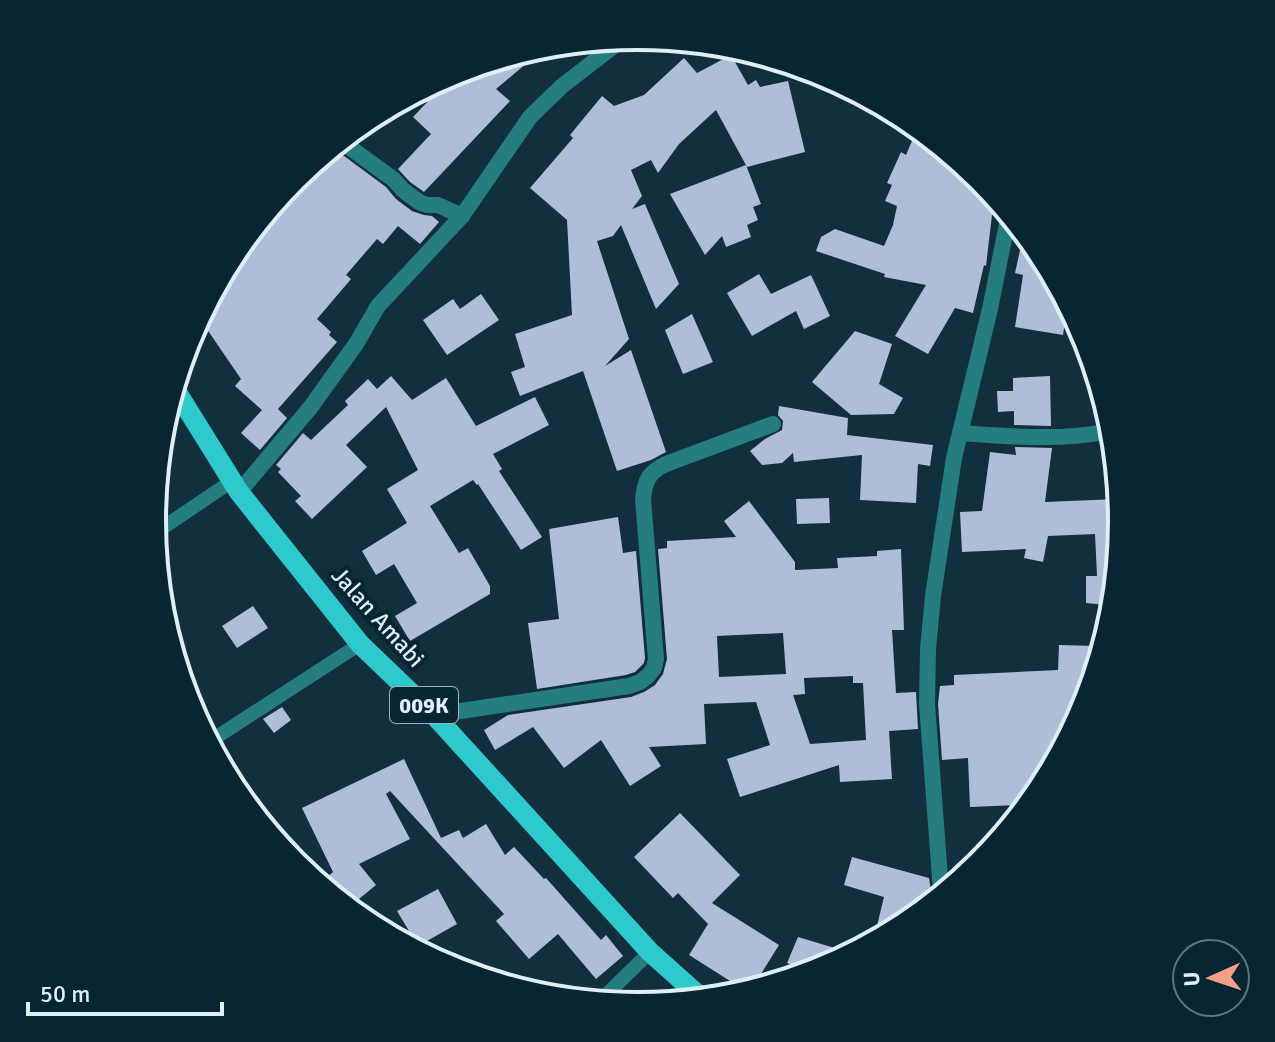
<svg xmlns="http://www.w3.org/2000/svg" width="1275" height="1042" viewBox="0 0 1275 1042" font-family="Signika,sans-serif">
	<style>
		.building { fill: #afbdd9; fill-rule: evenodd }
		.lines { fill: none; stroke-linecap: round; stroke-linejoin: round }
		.service { stroke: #257d7f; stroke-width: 14 }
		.minor { stroke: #257d7f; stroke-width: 16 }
		.primary { stroke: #2dc9cd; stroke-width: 20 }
		.labels { text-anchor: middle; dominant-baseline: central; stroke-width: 8; stroke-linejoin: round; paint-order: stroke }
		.shield { fill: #072532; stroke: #9eb2bd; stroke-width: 2 }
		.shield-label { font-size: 22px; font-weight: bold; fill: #deeff8 }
		.street-label { font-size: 24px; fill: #deeff8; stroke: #072532 }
		.rim { fill: none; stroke: #deeff8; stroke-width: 4 }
	</style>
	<rect width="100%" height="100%" fill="#122f3d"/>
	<g class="building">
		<path d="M731 55 748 85 756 80 760 87 788 81 805 152 747 167 716 110 679 144 658 173 651 160 631 170 642 196 632 209 645 204 679 284 656 309 621 225 613 236 597 241 629 339 605 366 631 350 666 452 651 460 617 471 583 371 520 396 511 372 525 367 515 334 572 315 567 220 530 188 573 138 570 135 602 96 614 106 644 95 684 58 697 73Z"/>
		<path d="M534 57 496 89 510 101 424 192 410 182 398 169 431 134 413 117 432 97 425 91 452 73Z"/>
		<path d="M915 134 981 178 994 198 986 266 984 265 973 313 955 308 928 354 895 336 926 285 884 277 885 274 816 251 821 237 835 229 884 246 893 225 897 206 885 201 892 185 887 183 901 152 906 155Z"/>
		<path d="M336 150 386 187 396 199 412 211 424 215 432 216 439 222 420 244 398 226 383 244 377 239 346 275 351 279 317 319 331 332 329 335 337 342 278 409 287 418 260 450 241 433 262 410 235 386 241 379 200 319 295 178Z"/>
		<path d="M746 165 761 204 753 207 758 220 747 225 751 237 726 247 722 236 705 255 670 194Z"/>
		<path d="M1022 241 1067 308 1063 335 1015 327 1023 275 1015 273Z"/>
		<path d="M759 274 771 294 811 275 830 316 804 329 796 311 752 336 727 293Z"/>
		<path d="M481 294 499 320 447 355 423 320 453 299 460 309Z"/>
		<path d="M692 314 713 362 683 374 665 330Z"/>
		<path d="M855 331 892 344 879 384 903 398 894 414 851 415 812 382Z"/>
		<path d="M391 376 412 400 446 378 476 426 535 397 549 425 493 454 502 469 499 471 542 537 521 550 478 484 477 485 473 480 430 506 459 553 468 548 490 586V594L410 641 395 616 417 603 394 564 376 575 362 551 407 523 387 489 418 470 386 407 346 445 367 467 312 519 295 501 301 496 278 472 281 469 276 465 303 433 311 440 348 405 345 401 368 379 377 389Z"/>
		<path d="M1050 376 1051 426 1014 425V411L998 412 997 391H1013V378Z"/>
		<path d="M779 406 848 418 847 435 933 445 930 466 918 464 916 503 860 500 862 455 794 462 793 453 782 463 762 465 750 451 765 439 782 430 783 421 778 415Z"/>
		<path d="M1015 447 1052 448 1045 502 1118 499 1122 521 1106 605 1086 603V576H1097L1095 534 1048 536 1043 562 1024 558 1026 549 962 552 960 512 982 511 990 452 1016 455Z"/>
		<path d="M829 498 830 523 797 524 796 499Z"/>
		<path d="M749 501 795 562V570L838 568 837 558 877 556V551L901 549 904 630H892L896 693 916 692 918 729 889 731 892 779 840 782 839 765 740 797 727 759 770 745 756 702 704 704 706 744 649 747 661 766 630 786 601 740 564 768 533 727 495 750 484 730 508 715 631 697 644 692 655 685 663 674 667 659 658 549 667 548V541L736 537 724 521ZM783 633 786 674 719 677 717 636ZM853 676V683H863L866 740 810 744 793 695 805 694 804 678Z"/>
		<path d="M618 517 623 553 636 551 645 658 644 663 635 672 626 675 537 689 528 623 559 619 549 529Z"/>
		<path d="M253 606 268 628 237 648 222 626Z"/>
		<path d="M1059 645 1095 646V658L1085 707 1068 706 1069 732 1019 805 970 807 968 758 942 760 938 704 940 686 954 685V675L1058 670Z"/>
		<path d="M282 707 291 720 274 733 263 719Z"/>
		<path d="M404 759 441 838 459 830 463 838 486 824 505 855 514 847 544 879 546 878 601 940 606 935 623 956 596 979 558 934 529 959 496 921 504 914 390 791 386 794 410 839 359 864 376 885 354 903 321 882 333 872 302 808Z"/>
		<path d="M680 813 740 875 712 903 779 945 756 982 738 986 689 955 708 924 678 893 673 898 634 857Z"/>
		<path d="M852 857 929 878 932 897 875 934 884 897 844 885Z"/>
		<path d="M438 889 457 924 418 946 397 911Z"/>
		<path d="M798 937 848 952 823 969 808 972 787 963Z"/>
	</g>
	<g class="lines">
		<g class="service">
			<path d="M155 533 232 481"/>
			<path d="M212 740 360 644"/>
			<path d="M602 999 650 952"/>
		</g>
		<g class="minor">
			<path d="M806 70 843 86"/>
			<path d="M345 144 393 179 403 190 419 202 427 205H438L462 216"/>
			<path d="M960 433C1008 436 1057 441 1105 432"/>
			<path d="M239 492 310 408 356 344 378 306 462 216 530 117 562 86 623 39"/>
			<path d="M434 715 629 686 640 682 648 676 654 668 656 659 643 499C645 480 649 472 666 464L773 424"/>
			<path d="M941 891 927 704 928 649 933 596 954 458 990 309 1008 219"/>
		</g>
		<path class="primary" d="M178 394 239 492 360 644 434 715 650 952 697 994"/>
	</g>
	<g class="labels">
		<rect class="shield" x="390" y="687" width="68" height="36" rx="6"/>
		<g class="shield-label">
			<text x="424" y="705">009K</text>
		</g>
		<g class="street-label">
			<text transform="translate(378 617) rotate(48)">Jalan Amabi</text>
		</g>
	</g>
	<path d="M0 0H1275V1042H0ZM166 521a471 471 0 1 1 942 0a471 471 0 1 1-942 0Z" fill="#072532" fill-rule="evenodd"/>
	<path class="rim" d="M166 521a471 471 0 1 1 942 0a471 471 0 1 1-942 0Z"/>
	<g transform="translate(1211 978) rotate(267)"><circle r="38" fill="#072532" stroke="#5d7681" stroke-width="2"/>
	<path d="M0-6L14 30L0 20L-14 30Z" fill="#f49e86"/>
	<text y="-12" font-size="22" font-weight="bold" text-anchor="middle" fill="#deeff8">U</text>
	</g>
	<path d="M28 1002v12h194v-12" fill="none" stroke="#deeff8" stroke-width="4"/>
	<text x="40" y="1002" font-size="24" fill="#deeff8" stroke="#072532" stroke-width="6" paint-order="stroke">50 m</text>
</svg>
